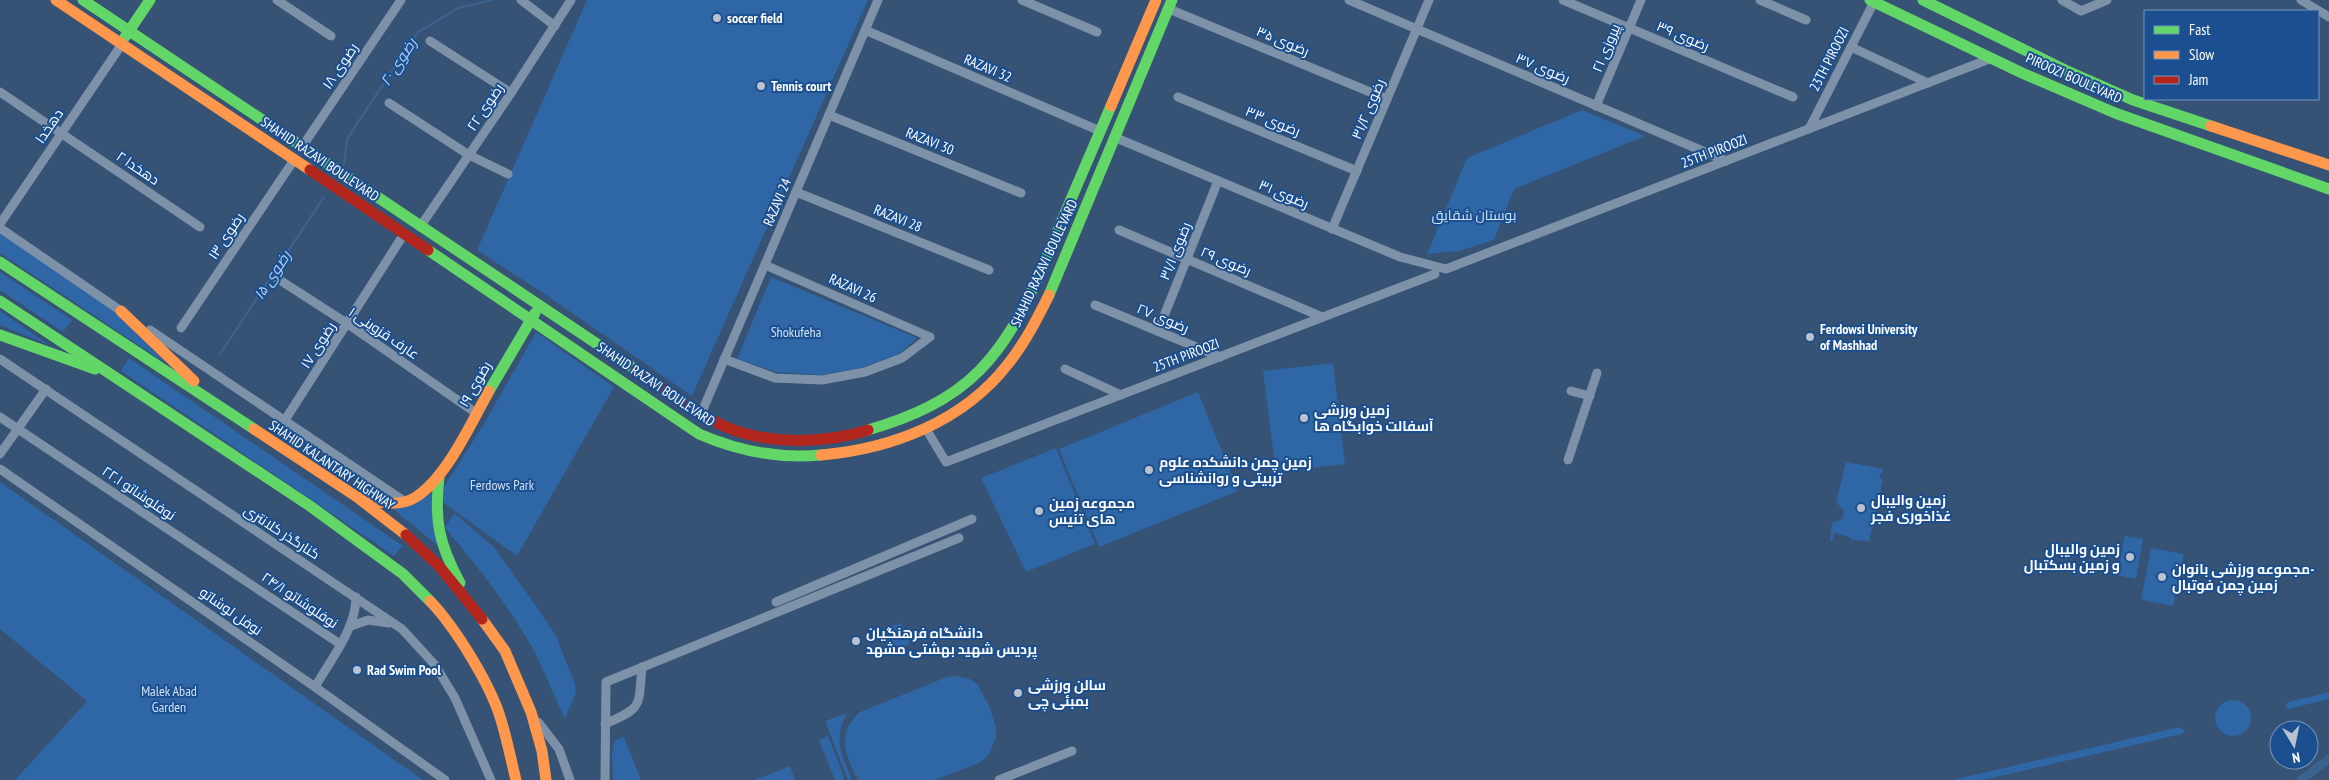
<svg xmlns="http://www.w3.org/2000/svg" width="2329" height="780" viewBox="0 0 2329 780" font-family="'PT Sans Narrow',Cairo,sans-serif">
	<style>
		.green { fill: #2f66a5 }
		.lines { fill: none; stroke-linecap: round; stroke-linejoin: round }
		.stream { stroke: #3b618d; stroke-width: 2.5 }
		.canal { stroke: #3b618d; stroke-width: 9 }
		.street { stroke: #7d92a8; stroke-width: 9 }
		.fast { stroke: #63d668; stroke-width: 11 }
		.slow { stroke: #ff974d; stroke-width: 11 }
		.jam { stroke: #b3261e; stroke-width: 11 }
		.poi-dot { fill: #b9c2ce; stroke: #1b4f8f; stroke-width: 2 }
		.labels { text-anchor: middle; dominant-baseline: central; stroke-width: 4; stroke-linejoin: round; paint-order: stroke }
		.poi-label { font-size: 14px; font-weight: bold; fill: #fff; stroke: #1b4f8f; text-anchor: start }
		.street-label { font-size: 14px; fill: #fff; stroke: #1b4f8f }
		.park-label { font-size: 14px; fill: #cfe3fa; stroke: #1b4f8f }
		.water-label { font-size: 15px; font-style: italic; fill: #b5d3f5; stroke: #1b4f8f }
	</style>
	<rect width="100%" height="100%" fill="#365274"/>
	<g class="green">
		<path d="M587 0H868L692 396 546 295 477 250Z"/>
		<path d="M1582 110 1645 136 1514 189 1494 240 1459 251 1427 254 1467 158Z"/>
		<path d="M0 233 111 308 167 364 0 253Z"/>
		<path d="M0 272 72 320 63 332 0 290Z"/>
		<path d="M771 277 917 338 899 354 861 368 820 375 776 372 737 359Z"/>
		<path d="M0 311 49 345 0 325Z"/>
		<path d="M536 332 614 387 517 556 437 498 485 422Z"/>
		<path d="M129 358 403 546 394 556 121 371Z"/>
		<path d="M1333 363 1345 464 1276 472 1263 371Z"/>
		<path d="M1198 392 1238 491 1099 547 1059 449Z"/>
		<path d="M1056 448 1095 544 1026 572 981 478Z"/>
		<path d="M1846 462 1884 469 1879 477 1883 480 1869 541 1852 540 1847 536 1834 533 1832 542 1830 541 1832 523 1842 519 1844 511 1836 502Z"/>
		<path d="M0 482 423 780H15L87 701 0 629Z"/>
		<path d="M433 492 437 545 393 509 414 505Z"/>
		<path d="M454 513 494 547 541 613 556 636 575 684 576 692 565 719C554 696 545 672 533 649 509 606 477 566 445 528Z"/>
		<path d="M2125 536 2143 539 2136 579 2117 575Z"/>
		<path d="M2151 548 2184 554 2173 606 2141 600Z"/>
		<path d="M901 623 910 644 890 651 882 631Z"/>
		<path d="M957 676 970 679 978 685 990 708 996 727V737L989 754 981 762 935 780H858C845 755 836 733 860 712L947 677Z"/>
		<path d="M2329 692V699L2289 709 2285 707 2288 702Z"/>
		<circle cx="2233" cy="718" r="18"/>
		<path d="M847 713C833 740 841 753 852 780H848L825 721Z"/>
		<path d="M2180 727 2185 731 2182 734 1983 780H1952Z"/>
		<path d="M828 736 845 780H835L819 740Z"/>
		<path d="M624 737 641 780H613L612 754 615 740Z"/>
		<path d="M790 766 795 780H754Z"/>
	</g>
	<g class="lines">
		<g class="stream">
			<path d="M344 165 347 139 417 33 458 8 492 0"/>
			<path d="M220 354 324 197"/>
		</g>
		<path class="canal" d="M2301 780 2329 759"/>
		<g class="street">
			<path d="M277 0 331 36"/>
			<path d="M521 0 555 26"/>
			<path d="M1022 0 1097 32"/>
			<path d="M1349 0 1726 161"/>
			<path d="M1563 0 1793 97"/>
			<path d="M1760 0 1806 20"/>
			<path d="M2062 0 2081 11 2107 0"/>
			<path d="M2301 0 2329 17"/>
			<path d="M1169 9 1387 99"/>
			<path d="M865 30 1100 131"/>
			<path d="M430 41 511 93"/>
			<path d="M1851 47 1928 83"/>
			<path d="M0 92 200 227"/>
			<path d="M1178 97 1357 171"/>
			<path d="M389 103 469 155 508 174"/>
			<path d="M1596 106 1641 0"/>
			<path d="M829 115 1021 193"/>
			<path d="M1809 129 1874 2"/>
			<path d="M1114 137 1400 257 1446 269 1992 58"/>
			<path d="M302 147 401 0"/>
			<path d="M796 192 989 270"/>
			<path d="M0 224 122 44"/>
			<path d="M420 227 511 93 571 0"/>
			<path d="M0 228 124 313"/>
			<path d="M1332 229 1429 0"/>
			<path d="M1119 230 1322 317"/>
			<path d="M275 277 348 324 476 413"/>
			<path d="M1095 305 1220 357"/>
			<path d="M181 328 294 160"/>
			<path d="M150 330 404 501"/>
			<path d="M1158 331 1218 181"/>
			<path d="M0 359 402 629 435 665 455 698 491 780"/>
			<path d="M724 359 775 378 822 380 865 372 902 358 930 337 765 265"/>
			<path d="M1065 369 1121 395"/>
			<path d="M1571 391 1590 396"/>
			<path d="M701 414 878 0"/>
			<path d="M0 417 340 644"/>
			<path d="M285 420 404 234"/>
			<path d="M926 429 946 462 1435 274"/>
			<path d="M0 454 46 389"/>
			<path d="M1568 460 1597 373"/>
			<path d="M0 469 315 687 445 780"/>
			<path d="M776 602 972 519"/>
			<path d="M351 626 368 620 389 623"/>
			<path d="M315 687C331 659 356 629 356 597"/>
			<path d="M538 722 559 749 570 780"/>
			<path d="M605 724C644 707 638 707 642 667"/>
			<path d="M605 780 606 682 959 538"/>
			<path d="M999 780 1072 751"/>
		</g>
		<g class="fast">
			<path d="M83 0 636 370"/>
			<path d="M1870 0 2022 73 2115 113 2329 189"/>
			<path d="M1923 0 2065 70 2133 100 2211 126"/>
			<path d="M125 37 150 0"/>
			<path d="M428 250 699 434C738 451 778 459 821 455"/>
			<path d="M0 262 254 429"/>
			<path d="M1049 295 1172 0"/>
			<path d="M0 301 310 506 403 574 430 601"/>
			<path d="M0 335 95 369"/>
			<path d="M489 391 535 313"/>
			<path d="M868 430C909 418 950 401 980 370 1018 331 1037 280 1057 232 1075 190 1093 148 1111 106"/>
			<path d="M439 477C434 521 439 544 460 583"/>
		</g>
		<g class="slow">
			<path d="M56 0 310 170"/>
			<path d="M1111 106 1156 0"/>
			<path d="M2211 126 2329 165"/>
			<path d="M121 311 194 381"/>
			<path d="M254 429 357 497 406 535"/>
			<path d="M821 455C891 449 963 422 1008 364 1025 343 1037 319 1049 295"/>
			<path d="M360 498C376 503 401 507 416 497 447 477 471 423 489 391"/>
			<path d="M430 601C455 627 491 685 501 720 507 739 511 760 516 780"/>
			<path d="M482 619 505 651 531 712 542 751 546 780"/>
		</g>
		<g class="jam">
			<path d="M310 170 428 250"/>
			<path d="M636 370C665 390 693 412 726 427 769 445 824 444 868 430"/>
			<path d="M406 535 439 566 482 619"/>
		</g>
	</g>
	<g class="poi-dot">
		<circle cx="717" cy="18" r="5"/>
		<circle cx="761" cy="86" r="5"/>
		<circle cx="1810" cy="337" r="5"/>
		<circle cx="1304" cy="418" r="5"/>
		<circle cx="1149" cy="470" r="5"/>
		<circle cx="1861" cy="508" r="5"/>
		<circle cx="1039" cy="511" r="5"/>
		<circle cx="2130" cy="557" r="5"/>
		<circle cx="2162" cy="577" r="5"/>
		<circle cx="856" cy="641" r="5"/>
		<circle cx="357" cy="670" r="5"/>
		<circle cx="1018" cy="693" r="5"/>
	</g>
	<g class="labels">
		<g class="poi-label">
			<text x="727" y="18">soccer field</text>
			<text x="771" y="86">Tennis court</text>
			<text x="1820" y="329">Ferdowsi University<tspan x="1820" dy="16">of Mashhad</tspan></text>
			<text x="1314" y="410">زمین ورزشی<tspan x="1314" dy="16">آسفالت خوابگاه ها</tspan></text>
			<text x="1159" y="462">زمین چمن دانشکده علوم<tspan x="1159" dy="16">تربیتی و روانشناسی</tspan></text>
			<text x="1871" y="500">زمین والیبال<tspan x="1871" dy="16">غذاخوری فجر</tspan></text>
			<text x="1049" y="503">مجموعه زمین<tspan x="1049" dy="16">های تنیس</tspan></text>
			<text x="2120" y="549" text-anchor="end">زمین والیبال<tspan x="2120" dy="16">و زمین بسکتبال</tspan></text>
			<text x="2172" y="569">مجموعه ورزشی بانوان-<tspan x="2172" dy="16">زمین چمن فوتبال</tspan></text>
			<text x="866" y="633">دانشگاه فرهنگیان<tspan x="866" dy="16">پردیس شهید بهشتی مشهد</tspan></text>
			<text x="367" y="670">Rad Swim Pool</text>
			<text x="1028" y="685">سالن ورزشی<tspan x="1028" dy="16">بمبئی چی</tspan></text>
		</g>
		<g class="street-label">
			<text transform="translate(1683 36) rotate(23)">رضوی ۳۹</text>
			<text transform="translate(1283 41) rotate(23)">رضوی ۳۵</text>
			<text transform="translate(1606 48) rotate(-67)">پیروزی ۲۱</text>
			<text transform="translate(1829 59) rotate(-63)">23TH PIROOZI</text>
			<text transform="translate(340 66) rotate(-56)">رضوی ۱۸</text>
			<text transform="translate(988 68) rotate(23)">RAZAVI 32</text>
			<text transform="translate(1543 68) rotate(23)">رضوی ۳۷</text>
			<text transform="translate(2074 78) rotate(24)">PIROOZI BOULEVARD</text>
			<text transform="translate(485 107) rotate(-56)">رضوی ۲۲</text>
			<text transform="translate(1368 109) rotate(-67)">رضوی ۳۱/۲</text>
			<text transform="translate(1273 121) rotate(22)">رضوی ۳۳</text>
			<text transform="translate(49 126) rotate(-56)">دهخدا</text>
			<text transform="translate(930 141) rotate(22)">RAZAVI 30</text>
			<text transform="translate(1714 151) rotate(-21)">25TH PIROOZI</text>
			<text transform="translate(320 159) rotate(34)">SHAHID RAZAVI BOULEVARD</text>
			<text transform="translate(138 168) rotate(34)">دهخدا ۲</text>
			<text transform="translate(1284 194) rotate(23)">رضوی ۳۱</text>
			<text transform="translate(777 202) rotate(-67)">RAZAVI 24</text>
			<text transform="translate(898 218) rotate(22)">RAZAVI 28</text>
			<text transform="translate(226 236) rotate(-56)">رضوی ۱۳</text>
			<text transform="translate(1175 251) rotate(-68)">رضوی ۳۱/۱</text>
			<text transform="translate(1226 261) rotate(23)">رضوی ۲۹</text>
			<text transform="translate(1044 263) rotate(-65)">SHAHID RAZAVI BOULEVARD</text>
			<text transform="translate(853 288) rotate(24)">RAZAVI 26</text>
			<text transform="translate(1163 318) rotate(23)">رضوی ۲۷</text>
			<text transform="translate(384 333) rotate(34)">عارف قزوینی ۱</text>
			<text transform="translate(318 345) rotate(-57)">رضوی ۱۷</text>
			<text transform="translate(1186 355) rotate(-21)">25TH PIROOZI</text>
			<text transform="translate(475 384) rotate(-60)">رضوی ۱۹</text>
			<text transform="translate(656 384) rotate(34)">SHAHID RAZAVI BOULEVARD</text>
			<text transform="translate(332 465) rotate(34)">SHAHID KALANTARY HIGHWAY</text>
			<text transform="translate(139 493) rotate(34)">نوفلوشاتو ۲۲.۱</text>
			<text transform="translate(282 532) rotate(33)">کنارگذر کلانتری</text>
			<text transform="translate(300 600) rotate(34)">نوفلوشاتو ۲۴/۱</text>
			<text transform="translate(231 611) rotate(35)">نوفل لوشاتو</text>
		</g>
		<g class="park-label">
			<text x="1474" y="215">بوستان شقایق</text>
			<text x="796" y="332">Shokufeha</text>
			<text x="502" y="485">Ferdows Park</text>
			<text x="169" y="691">Malek Abad<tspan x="169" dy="16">Garden</tspan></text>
		</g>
		<g class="water-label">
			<text transform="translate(398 62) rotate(-57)">رضوی ۲۰</text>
			<text transform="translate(272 275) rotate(-57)">رضوی ۱۵</text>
		</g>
	</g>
	<rect x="2144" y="10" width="175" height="90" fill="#1b4f8f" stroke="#7695bc"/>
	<rect x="2154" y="26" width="25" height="8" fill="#63d668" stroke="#7695bc"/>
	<text x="2189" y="35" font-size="15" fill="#ffffff">Fast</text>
	<rect x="2154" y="51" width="25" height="8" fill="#ff974d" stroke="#7695bc"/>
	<text x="2189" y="60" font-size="15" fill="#ffffff">Slow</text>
	<rect x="2154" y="76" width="25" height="8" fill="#b3261e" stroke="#7695bc"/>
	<text x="2189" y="85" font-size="15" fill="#ffffff">Jam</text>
	<g transform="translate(2294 745) rotate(170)"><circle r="24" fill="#1b4f8f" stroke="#7695bc"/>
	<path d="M0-4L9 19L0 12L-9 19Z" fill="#b9c2ce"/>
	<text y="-8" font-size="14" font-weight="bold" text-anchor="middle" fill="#ffffff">N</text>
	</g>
</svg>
